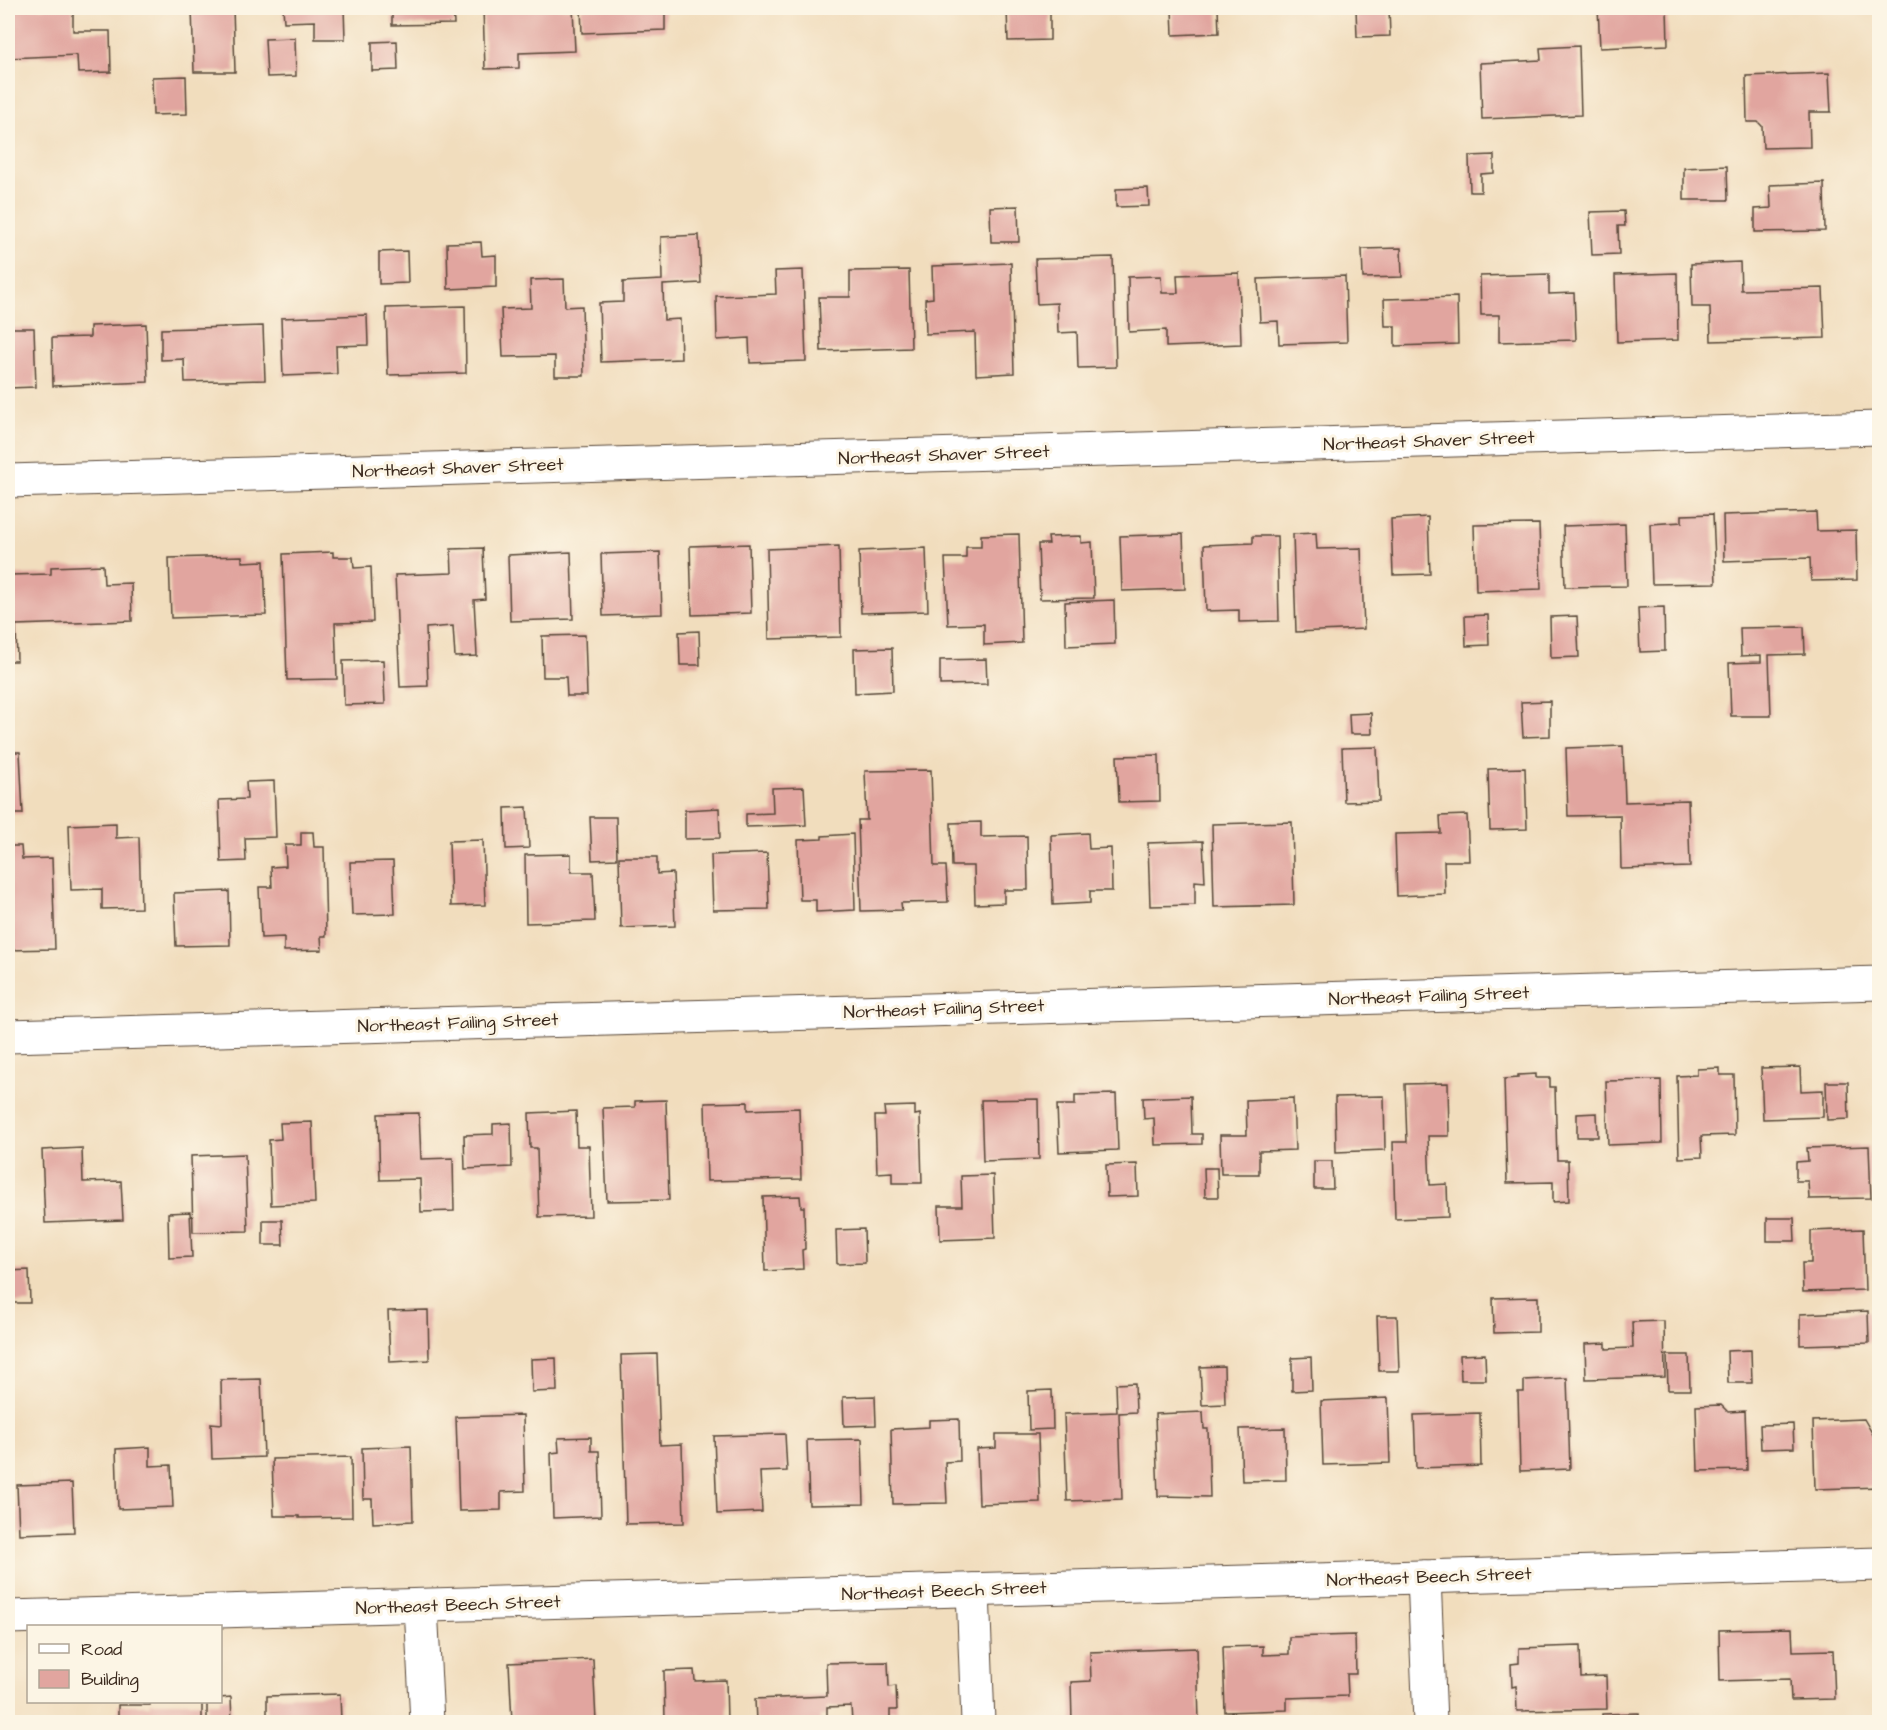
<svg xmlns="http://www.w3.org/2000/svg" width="1887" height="1730" viewBox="0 0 1887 1730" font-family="'Architects Daughter',sans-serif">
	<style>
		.building { fill: #e1a59f }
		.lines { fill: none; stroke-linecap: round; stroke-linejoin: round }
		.minor-casing { stroke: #564536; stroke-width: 35 }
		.minor { stroke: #fff; stroke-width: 33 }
		.labels { text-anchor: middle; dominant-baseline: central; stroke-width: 6; stroke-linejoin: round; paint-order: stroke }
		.street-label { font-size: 18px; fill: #3b2a1e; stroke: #fcf5e5 }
	</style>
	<rect width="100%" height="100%" fill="#fcf5e5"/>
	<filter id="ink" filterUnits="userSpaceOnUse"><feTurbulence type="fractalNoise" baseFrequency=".0167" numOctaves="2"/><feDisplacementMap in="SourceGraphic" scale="12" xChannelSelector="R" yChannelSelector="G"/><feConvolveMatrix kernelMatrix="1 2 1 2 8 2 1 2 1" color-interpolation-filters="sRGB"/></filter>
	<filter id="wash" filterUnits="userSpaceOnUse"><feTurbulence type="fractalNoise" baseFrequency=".008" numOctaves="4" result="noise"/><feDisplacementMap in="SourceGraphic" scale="24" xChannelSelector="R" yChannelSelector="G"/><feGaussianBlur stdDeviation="1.35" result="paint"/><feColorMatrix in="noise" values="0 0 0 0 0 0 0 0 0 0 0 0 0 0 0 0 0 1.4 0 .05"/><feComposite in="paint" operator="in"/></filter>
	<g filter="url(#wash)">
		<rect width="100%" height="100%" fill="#f1ddbd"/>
		<g id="blocks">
			<g class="building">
				<path d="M8 8H73V31H110L111 72 78 73 77 55 8 58Z"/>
				<path d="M192 8H233L235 72H194Z"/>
				<path d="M283 8H344L345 39H315V21L284 22Z"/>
				<path d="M392 8H453L454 24 392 25Z"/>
				<path d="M483 8H573L575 51 519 53V68L485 69Z"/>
				<path d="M581 8H665V30L582 33Z"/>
				<path d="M1007 8H1050V40L1008 41Z"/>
				<path d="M1107 8H1172V9L1107 12Z"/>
				<path d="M1172 8H1218L1219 33 1173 35Z"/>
				<path d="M1356 8H1389L1390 36 1357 37Z"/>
				<path d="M1598 8H1667L1668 45 1600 48Z"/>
				<path d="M295 38 296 76 267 77 265 39Z"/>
				<path d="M397 41 398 70 372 71V42Z"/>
				<path d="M1579 46 1581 115 1482 119 1480 63 1541 60 1540 48Z"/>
				<path d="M1829 73 1831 112H1809L1810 147 1763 148 1762 126 1758 122H1747L1746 76Z"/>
				<path d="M186 76 187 114 153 115 152 77Z"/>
				<path d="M1494 155V173L1481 174V192H1470L1469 156Z"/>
				<path d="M1727 166 1728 200H1684V168Z"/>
				<path d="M1824 183 1825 231 1755 232V209L1771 208 1770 185Z"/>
				<path d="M1148 188 1149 206 1116 207V189Z"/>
				<path d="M1018 206 1019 242H991L990 207Z"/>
				<path d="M1624 211 1625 226H1618L1619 254 1592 255 1590 212Z"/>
				<path d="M699 235 701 283 663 285 664 320 680 319 681 359 601 362 599 303 623 302V282L662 280 661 237Z"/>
				<path d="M481 242 482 256 496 255V287L448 289 447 243Z"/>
				<path d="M1401 248 1402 277 1363 278 1362 249Z"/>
				<path d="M407 251 408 283 379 284V252Z"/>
				<path d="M1113 257 1116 367 1078 368 1077 332 1058 333 1057 303 1037 304 1035 259Z"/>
				<path d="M1740 262 1741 290 1823 288 1825 338 1711 341 1710 307H1692L1691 264Z"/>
				<path d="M1011 263 1014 373 976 375 975 332 926 334 925 299 933 298 932 266Z"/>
				<path d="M803 270 806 361 750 363 749 338 717 340 716 296 776 294 775 271Z"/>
				<path d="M909 270 911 348 821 351 819 297H850V271Z"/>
				<path d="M1239 273 1241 344 1166 347V330L1129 332 1128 277 1161 276 1162 293H1178L1177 275Z"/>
				<path d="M1677 273 1678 340 1617 342 1615 275Z"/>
				<path d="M1549 274V294L1574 293 1576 340 1499 342V315H1481L1480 276Z"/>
				<path d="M1345 276 1347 342 1279 344 1278 321 1260 322 1258 279Z"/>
				<path d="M564 279 565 307 582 306 584 376H555V356L503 357 501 309 531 308 530 280Z"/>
				<path d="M1457 297 1458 344 1395 346V326H1385L1384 299Z"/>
				<path d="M465 306 466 373 388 375 386 308Z"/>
				<path d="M367 315 368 345 336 346 337 374 283 376 281 318Z"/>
				<path d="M146 324 148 382 53 386 52 338 90 337V326Z"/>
				<path d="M263 326 265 380 185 382 184 359 161 360V329Z"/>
				<path d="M8 328H34L36 387 8 388Z"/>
				<path d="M1816 512 1817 531 1856 530 1857 580 1811 581 1810 558 1724 561 1723 515Z"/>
				<path d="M1713 514 1716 583 1652 584 1650 524 1682 522V515Z"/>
				<path d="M1428 517 1430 574 1393 575 1391 519Z"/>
				<path d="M1539 524 1541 589 1476 591 1474 525Z"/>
				<path d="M1625 524 1627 586 1565 587 1563 526Z"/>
				<path d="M1316 533 1317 549 1361 548 1364 629 1296 632 1293 534Z"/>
				<path d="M1019 534 1022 643 984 645V624L948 625 945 558H966V547H981V535Z"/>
				<path d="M1183 534 1185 589 1122 591 1120 536Z"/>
				<path d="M1081 536V543L1092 542 1094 598 1040 599 1038 544H1049L1048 537Z"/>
				<path d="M1253 536H1277L1279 621 1239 622V610L1206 611 1204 545 1253 543Z"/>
				<path d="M749 544 751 613 692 615 690 546Z"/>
				<path d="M839 546 841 637 769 639 767 549Z"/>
				<path d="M483 548 485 599 474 600 477 656 455 657 453 626 426 628 428 686 400 687 395 575 452 573 451 549Z"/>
				<path d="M926 548 928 611 861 613 859 551Z"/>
				<path d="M333 552V557H353L354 568 371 567 373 622 335 623 337 679 287 680 283 554Z"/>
				<path d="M571 552 573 619 510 621 508 555Z"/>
				<path d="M660 552 662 614 603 616 601 554Z"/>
				<path d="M242 556V562L264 561 266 615 171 618 169 558Z"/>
				<path d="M103 565 104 584 131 583 132 621 16 625 17 661H8V575L51 574V567Z"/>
				<path d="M1114 600 1115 644 1066 646 1065 602Z"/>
				<path d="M1664 607 1665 651 1640 652 1638 608Z"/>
				<path d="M1488 615 1489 645 1466 646 1465 616Z"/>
				<path d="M1577 616 1579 657 1551 658 1550 617Z"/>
				<path d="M1804 627 1805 654 1769 655 1771 716H1731L1729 663 1761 662V655L1741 656 1740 628Z"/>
				<path d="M699 631 700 665H680L679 632Z"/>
				<path d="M585 635 587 696H567L566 677H543L542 636Z"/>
				<path d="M892 648 893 691 855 693 854 649Z"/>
				<path d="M986 659 987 684 940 685V660Z"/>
				<path d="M383 660 385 704 344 705 343 661Z"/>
				<path d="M1550 701V736L1523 737 1521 702Z"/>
				<path d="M1371 713 1372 734H1350L1349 714Z"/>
				<path d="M1623 746 1625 802 1688 800 1690 867 1621 869 1620 815 1568 816 1566 748Z"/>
				<path d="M1377 747 1379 801 1344 802 1342 748Z"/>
				<path d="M8 752H20L23 814H8Z"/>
				<path d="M1159 755 1160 801 1119 802 1117 756Z"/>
				<path d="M1525 768 1527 829 1490 830 1488 769Z"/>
				<path d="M931 770 934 866H946L948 902 901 903 902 910 861 911 858 820H867L865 771Z"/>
				<path d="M274 781 276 837 245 838 246 861 221 862 219 800 247 799 246 782Z"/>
				<path d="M804 787 806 825 746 827V814L773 813 772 788Z"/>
				<path d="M527 807 529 848 506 849 505 808Z"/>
				<path d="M719 808 720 838 685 839V810Z"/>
				<path d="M1467 815 1469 861H1444L1445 894 1397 896 1395 834 1441 833 1440 816Z"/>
				<path d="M590 817H616L617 859 592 860Z"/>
				<path d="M981 822V837L1027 836 1028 890H1004V903L975 904 974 866H952L951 823Z"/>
				<path d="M1292 822 1294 905 1214 907 1212 824Z"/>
				<path d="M116 823V838L139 837 141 908 102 909V889L71 890 69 825Z"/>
				<path d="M301 832H313L314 847H324L326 936H321L322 950 284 951V937L261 938 259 887H272L271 867 286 866 285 845H301Z"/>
				<path d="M1088 833 1089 849 1111 848 1112 891H1090V903L1053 905 1051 835Z"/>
				<path d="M853 834 855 910 816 912V900H800L798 840 822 839V836Z"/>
				<path d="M483 840 485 905 451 906 449 841Z"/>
				<path d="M1203 841 1205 882 1195 881V905L1150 906 1148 843Z"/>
				<path d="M8 846H21L22 859 52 858 55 949 8 950Z"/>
				<path d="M767 853 769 909 713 910 711 855Z"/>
				<path d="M571 854V872H593L595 921 526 923 525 855Z"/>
				<path d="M619 857H657V874L673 873 675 926 621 928Z"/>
				<path d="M393 861 395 914 352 915 350 862Z"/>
				<path d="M229 891 230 945 176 946 174 893Z"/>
				<path d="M1800 1067 1801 1091 1823 1090V1117L1763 1119 1761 1068Z"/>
				<path d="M1720 1068V1075H1734L1735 1135 1701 1136 1702 1157 1679 1158 1677 1076 1697 1075V1069Z"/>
				<path d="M1536 1074V1078H1550V1087H1555L1557 1160H1568L1569 1201 1553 1202V1182L1507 1183 1504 1079 1518 1078V1075Z"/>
				<path d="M1661 1080 1662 1143 1608 1145 1606 1081Z"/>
				<path d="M1826 1082H1848L1849 1119 1827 1120Z"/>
				<path d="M1448 1083 1449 1136H1428L1430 1185 1447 1184 1448 1217 1395 1219 1393 1142H1407L1405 1084Z"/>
				<path d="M1116 1094 1118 1150 1059 1152 1057 1105H1075V1095Z"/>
				<path d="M1191 1096 1192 1134H1202V1144L1155 1145 1154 1118 1144 1119 1143 1098Z"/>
				<path d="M1384 1096 1385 1150 1336 1152 1335 1097Z"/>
				<path d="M1293 1098 1295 1150 1259 1151V1174H1221L1220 1135H1247L1246 1100Z"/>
				<path d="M1038 1099 1039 1159 983 1161 981 1100Z"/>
				<path d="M666 1100 669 1200 607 1201 603 1108 635 1107V1101Z"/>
				<path d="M748 1102V1110L799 1108 801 1179 707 1181 705 1103Z"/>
				<path d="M915 1106V1115L920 1114 922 1183H892V1172L877 1173 875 1116H885L884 1107Z"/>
				<path d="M576 1111 577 1146H589L591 1216 539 1217 537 1148H530L529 1113Z"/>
				<path d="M419 1113 421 1159 453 1158 454 1211 421 1212 420 1179 380 1180 378 1114Z"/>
				<path d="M1597 1113 1598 1137H1577V1114Z"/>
				<path d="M312 1122 315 1203 271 1205 269 1140 281 1139 280 1123Z"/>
				<path d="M511 1123 512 1167 465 1169 464 1135 493 1134V1124Z"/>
				<path d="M1869 1146 1871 1198 1809 1199 1808 1181H1796V1162L1808 1161 1807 1148Z"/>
				<path d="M82 1148 83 1182 121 1181 123 1220 45 1223 42 1150Z"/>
				<path d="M245 1154 248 1231 193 1232 191 1156Z"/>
				<path d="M1314 1161H1332L1333 1189H1314Z"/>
				<path d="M1137 1164 1138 1196 1107 1197 1106 1165Z"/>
				<path d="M1204 1168H1217L1218 1197H1205Z"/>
				<path d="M993 1175 995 1238 940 1240 939 1206H962L961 1176Z"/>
				<path d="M800 1196 801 1207H804L805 1249 802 1250 803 1269 765 1271 763 1197Z"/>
				<path d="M190 1212 192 1257 169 1258 168 1213Z"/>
				<path d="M1767 1218H1794L1795 1241H1767Z"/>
				<path d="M263 1220H282L283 1245H263Z"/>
				<path d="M864 1229 865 1263 837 1264 836 1230Z"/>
				<path d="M1863 1229 1865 1290 1803 1292 1802 1263H1811V1231Z"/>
				<path d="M29 1270 30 1303H8V1271Z"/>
				<path d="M1538 1297V1332L1494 1333 1493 1298Z"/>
				<path d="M428 1310 429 1360 390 1362 388 1311Z"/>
				<path d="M1868 1311 1869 1343 1800 1345V1314Z"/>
				<path d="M1377 1316H1397L1399 1371H1379Z"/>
				<path d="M1664 1321 1665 1377 1586 1379 1585 1344 1606 1343V1349L1633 1348 1632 1322Z"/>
				<path d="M1751 1350 1752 1383H1728L1727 1351Z"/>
				<path d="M657 1354 660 1445 682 1444 684 1523 626 1524 621 1355Z"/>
				<path d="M1485 1354 1486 1380H1461L1460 1355Z"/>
				<path d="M1667 1355H1689L1690 1390H1668Z"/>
				<path d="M1311 1357 1312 1390 1292 1391V1358Z"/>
				<path d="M556 1358 557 1391 532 1392 531 1359Z"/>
				<path d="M1224 1366 1225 1404 1202 1405 1200 1367Z"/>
				<path d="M1567 1378 1570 1469 1520 1471 1518 1392H1524V1380Z"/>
				<path d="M261 1379 264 1457 212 1459 211 1423 222 1424 221 1380Z"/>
				<path d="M1135 1383 1136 1412 1119 1413 1122 1499 1067 1501 1064 1414 1117 1412 1116 1384Z"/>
				<path d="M1052 1390 1053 1429 1029 1430 1028 1391Z"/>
				<path d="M875 1396 876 1425 844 1426 843 1397Z"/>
				<path d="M1388 1398 1390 1463 1323 1465 1321 1401Z"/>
				<path d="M1721 1405 1728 1412 1745 1411 1747 1470 1698 1471 1696 1406Z"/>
				<path d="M1203 1412 1204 1429H1208L1210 1497 1158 1496 1155 1414Z"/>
				<path d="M1480 1413 1481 1466 1416 1468 1414 1415Z"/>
				<path d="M523 1415 525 1491 501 1492V1510L459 1511 456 1417Z"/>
				<path d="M959 1419 960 1461 945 1462 947 1503 893 1504 891 1429 929 1427V1420Z"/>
				<path d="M1864 1419 1880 1447V1487L1815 1489 1813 1421Z"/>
				<path d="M1793 1424 1794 1448 1761 1449 1760 1425Z"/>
				<path d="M1285 1428 1286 1480 1242 1481 1240 1429Z"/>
				<path d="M785 1434 787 1471 760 1472 762 1512 717 1514 714 1436Z"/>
				<path d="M996 1434H1038L1040 1502 979 1504 977 1449 996 1448Z"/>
				<path d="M591 1437V1451H599L601 1516 553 1518 551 1453 559 1452 558 1438Z"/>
				<path d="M862 1439 864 1504 809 1505 807 1440Z"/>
				<path d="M411 1446 413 1521 373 1523 372 1499H363L362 1448Z"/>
				<path d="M150 1447V1466L171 1465 173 1507 118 1509 116 1449Z"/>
				<path d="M351 1457 352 1517 299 1518V1516H274L272 1459Z"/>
				<path d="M72 1483 74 1532 19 1534 17 1485Z"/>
				<path d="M1792 1628 1793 1651 1833 1650 1835 1699 1791 1700 1790 1679 1720 1681 1719 1630Z"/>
				<path d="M1355 1635 1356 1674H1347L1348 1696 1287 1698V1710L1225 1712 1223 1647 1263 1646V1655L1289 1654V1637Z"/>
				<path d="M1580 1646 1581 1677 1606 1676 1607 1709 1517 1711 1516 1686 1512 1687 1511 1664 1519 1663V1648Z"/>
				<path d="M1197 1648 1199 1722H1072L1071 1682 1091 1681 1090 1652Z"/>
				<path d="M593 1659 596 1722H512L509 1663Z"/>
				<path d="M888 1662 889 1687 896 1686 897 1710H890V1722H852L851 1706 827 1707V1716H820V1722H756L755 1699 827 1696 826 1663Z"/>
				<path d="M694 1670 695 1681 726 1680 727 1722H665L664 1671Z"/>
				<path d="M340 1694 341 1722H267V1696Z"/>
				<path d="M231 1697 232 1722H207V1702H220V1698Z"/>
				<path d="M150 1702H202V1722H118V1705H150Z"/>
				<path d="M1639 1713V1722H1602V1714Z"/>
			</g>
		</g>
	</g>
	<g filter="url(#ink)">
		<use href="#blocks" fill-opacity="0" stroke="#564536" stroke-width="1.5"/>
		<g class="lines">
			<defs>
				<g id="minor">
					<path d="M8 481 1880 428"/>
					<path d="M8 1036 1880 983"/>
					<path d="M1424 1577 1430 1722"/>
					<path d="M973 1590 978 1722"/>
					<path d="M421 1606 427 1722"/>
					<path d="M8 1617 1880 1564"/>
				</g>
			</defs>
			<use href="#minor" class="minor-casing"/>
			<use href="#minor" class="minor"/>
		</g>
	</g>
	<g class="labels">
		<g class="street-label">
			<text transform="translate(1429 441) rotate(-2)">Northeast Shaver Street</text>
			<text transform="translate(944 455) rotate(-2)">Northeast Shaver Street</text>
			<text transform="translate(458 468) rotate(-2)">Northeast Shaver Street</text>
			<text transform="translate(1429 996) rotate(-2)">Northeast Failing Street</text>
			<text transform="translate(944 1009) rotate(-2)">Northeast Failing Street</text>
			<text transform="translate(458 1023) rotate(-2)">Northeast Failing Street</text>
			<text transform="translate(1429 1577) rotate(-2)">Northeast Beech Street</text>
			<text transform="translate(944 1591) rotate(-2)">Northeast Beech Street</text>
			<text transform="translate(458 1605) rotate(-2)">Northeast Beech Street</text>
		</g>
	</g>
	<rect width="1887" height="1730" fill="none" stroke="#fcf5e5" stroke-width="30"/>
	<rect x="27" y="1625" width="195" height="78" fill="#fcf5e5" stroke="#afa495" stroke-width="1.5"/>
	<rect x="39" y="1644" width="30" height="9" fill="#ffffff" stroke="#afa495" stroke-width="1.5"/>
	<text x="81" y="1655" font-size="18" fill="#3b2a1e">Road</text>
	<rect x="39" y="1670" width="30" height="18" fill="#e1a59f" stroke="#afa495" stroke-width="1.5"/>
	<text x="81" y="1685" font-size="18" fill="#3b2a1e">Building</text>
</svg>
